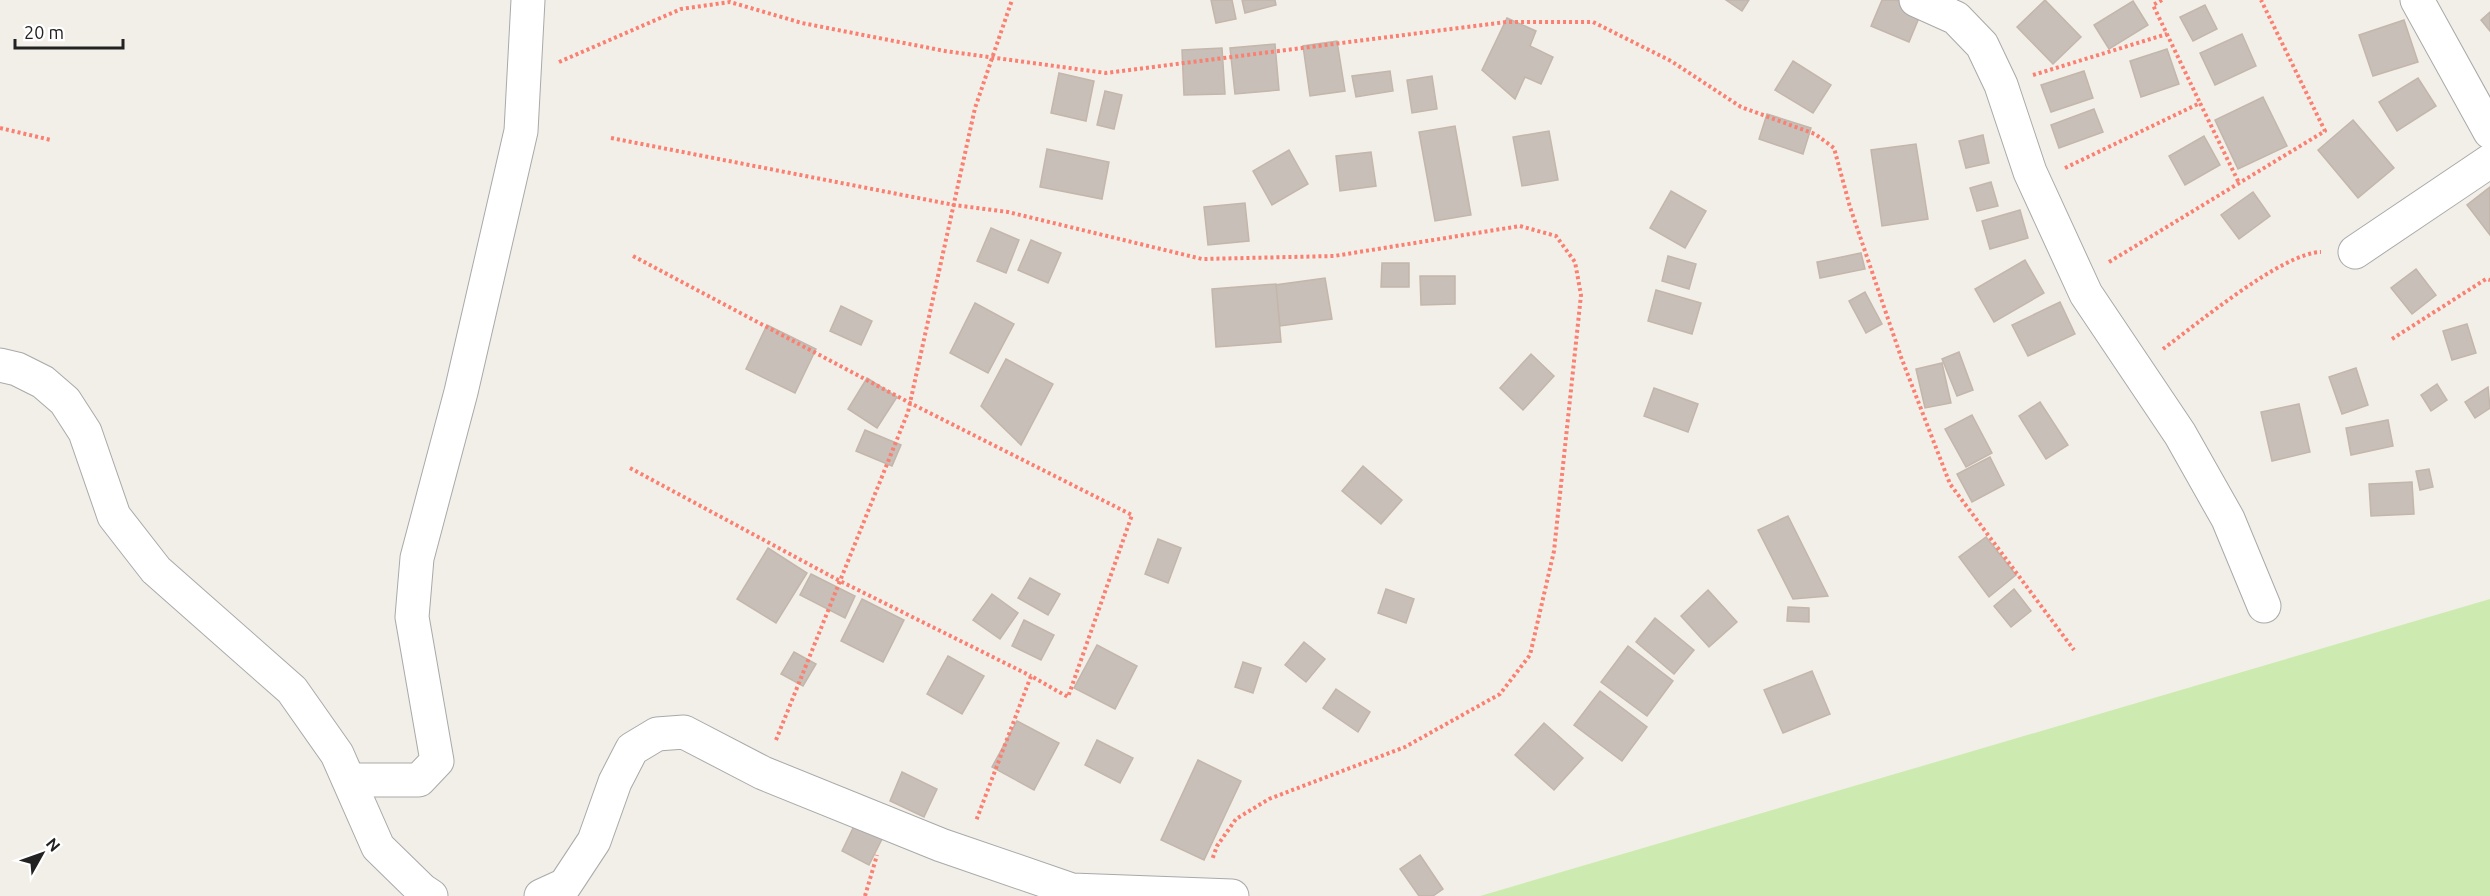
<svg xmlns="http://www.w3.org/2000/svg" width="2490" height="896" viewBox="0 0 2490 896" font-family="Ubuntu,sans-serif">
	<style>
		.grass { fill: #cdebb0 }
		.building { fill: #c7bfb8; stroke: #c4b6ab; stroke-width: 1.5 }
		.lines { fill: none; stroke-linecap: round; stroke-linejoin: round }
		.minor-casing { stroke: #a9a9a9; stroke-width: 35 }
		.path { stroke: #fa8072; stroke-width: 4; stroke-dasharray: 3 3; stroke-linecap: butt }
		.minor { stroke: #fff; stroke-width: 33 }
	</style>
	<rect width="100%" height="100%" fill="#f2efe9"/>
	<path class="grass" d="M2490 599V896H1480Z"/>
	<g class="building">
		<path d="M1211 0H1232L1236 19 1216 23Z"/>
		<path d="M1242 0H1275L1276 5 1245 13Z"/>
		<path d="M1726 0H1749L1742 11Z"/>
		<path d="M1882 0 1926 1 1909 42 1871 26Z"/>
		<path d="M2045 0 2081 37 2053 64 2017 27Z"/>
		<path d="M2133 1 2148 25 2109 49 2094 25Z"/>
		<path d="M2205 5 2217 29 2193 41 2180 17Z"/>
		<path d="M2490 12V31L2481 20Z"/>
		<path d="M1507 18 1536 31 1530 46 1553 57 1541 84 1525 77 1515 99 1482 70Z"/>
		<path d="M2404 20 2418 62 2373 76 2359 35Z"/>
		<path d="M2242 34 2256 66 2215 85 2200 53Z"/>
		<path d="M1337 41 1345 91 1310 96 1303 46Z"/>
		<path d="M1275 44 1279 90 1235 94 1230 48Z"/>
		<path d="M1222 48 1225 94 1184 95 1182 50Z"/>
		<path d="M2167 49 2179 84 2141 97 2130 61Z"/>
		<path d="M1793 61 1831 85 1813 113 1775 90Z"/>
		<path d="M1390 71 1393 91 1356 97 1352 76Z"/>
		<path d="M2084 71 2093 98 2051 112 2041 85Z"/>
		<path d="M1059 73 1094 81 1086 121 1051 113Z"/>
		<path d="M1432 76 1437 109 1412 113 1407 80Z"/>
		<path d="M2418 78 2436 106 2397 131 2379 102Z"/>
		<path d="M1105 91 1122 95 1114 129 1097 125Z"/>
		<path d="M2263 97 2287 146 2238 169 2215 120Z"/>
		<path d="M2094 109 2103 132 2059 148 2051 125Z"/>
		<path d="M1767 114 1811 128 1803 154 1759 139Z"/>
		<path d="M2353 120 2394 168 2358 198 2318 150Z"/>
		<path d="M1455 126 1471 215 1435 221 1419 132Z"/>
		<path d="M1549 131 1558 180 1522 186 1513 137Z"/>
		<path d="M1983 135 1989 163 1966 168 1959 141Z"/>
		<path d="M2204 136 2220 165 2185 185 2169 156Z"/>
		<path d="M1916 144 1928 219 1882 226 1871 150Z"/>
		<path d="M1047 149 1109 162 1102 199 1040 187Z"/>
		<path d="M1289 150 1308 184 1272 205 1253 171Z"/>
		<path d="M1371 152 1376 186 1340 191 1336 156Z"/>
		<path d="M1991 182 1998 206 1977 211 1970 188Z"/>
		<path d="M2490 187V235L2467 205Z"/>
		<path d="M1671 191 1706 211 1685 248 1650 228Z"/>
		<path d="M2253 192 2270 216 2239 239 2221 215Z"/>
		<path d="M1245 203 1249 241 1208 245 1204 207Z"/>
		<path d="M2020 210 2028 238 1990 249 1982 221Z"/>
		<path d="M991 228 1019 240 1006 273 977 261Z"/>
		<path d="M1031 240 1061 253 1048 283 1018 270Z"/>
		<path d="M1861 253 1865 269 1820 278 1817 262Z"/>
		<path d="M1668 256 1696 264 1689 289 1662 281Z"/>
		<path d="M2025 260 2044 293 1994 322 1975 289Z"/>
		<path d="M1382 263H1409V287H1381Z"/>
		<path d="M2416 269 2436 295 2412 314 2391 288Z"/>
		<path d="M1420 276H1455V304L1421 305Z"/>
		<path d="M1325 278 1332 319 1280 326 1275 285Z"/>
		<path d="M1276 284 1281 342 1216 347 1212 289Z"/>
		<path d="M1656 290 1701 303 1692 334 1648 321Z"/>
		<path d="M1865 292 1882 324 1866 333 1849 301Z"/>
		<path d="M2060 302 2075 334 2028 356 2012 325Z"/>
		<path d="M975 303 1014 324 988 373 950 353Z"/>
		<path d="M841 306 872 321 861 345 830 331Z"/>
		<path d="M2467 324 2476 353 2452 360 2443 331Z"/>
		<path d="M767 325 816 349 795 393 746 369Z"/>
		<path d="M1959 352 1973 390 1957 396 1942 359Z"/>
		<path d="M1531 354 1554 376 1523 410 1500 388Z"/>
		<path d="M1006 359 1053 384 1021 445 981 406Z"/>
		<path d="M1942 363 1951 403 1925 408 1916 369Z"/>
		<path d="M2356 368 2368 405 2342 414 2329 377Z"/>
		<path d="M867 378 897 397 877 428 848 409Z"/>
		<path d="M2437 384 2447 400 2431 411 2421 395Z"/>
		<path d="M2488 387 2490 408 2475 418 2465 402Z"/>
		<path d="M1654 388 1698 404 1688 432 1644 416Z"/>
		<path d="M2040 402 2068 445 2046 459 2019 416Z"/>
		<path d="M2299 404 2310 452 2272 461 2261 412Z"/>
		<path d="M1972 415 1992 453 1966 467 1945 429Z"/>
		<path d="M2388 420 2393 446 2351 455 2346 428Z"/>
		<path d="M865 430 901 445 892 466 856 451Z"/>
		<path d="M1990 457 2004 485 1972 502 1957 474Z"/>
		<path d="M1363 466 1402 500 1381 524 1342 491Z"/>
		<path d="M2429 469 2433 487 2420 490 2416 471Z"/>
		<path d="M2412 482 2414 514 2371 516 2369 484Z"/>
		<path d="M1788 516 1828 596 1793 599 1758 530Z"/>
		<path d="M1986 537 2016 575 1989 597 1959 557Z"/>
		<path d="M1158 539 1181 548 1168 583 1145 574Z"/>
		<path d="M768 548 807 573 776 623 737 599Z"/>
		<path d="M811 574 855 596 845 618 800 595Z"/>
		<path d="M1030 578 1060 594 1048 615 1018 598Z"/>
		<path d="M1386 589 1414 599 1406 623 1378 613Z"/>
		<path d="M2014 589 2031 611 2011 627 1994 606Z"/>
		<path d="M1708 590 1737 622 1709 647 1681 616Z"/>
		<path d="M992 594 1018 613 1000 639 973 620Z"/>
		<path d="M862 599 904 620 883 662 841 641Z"/>
		<path d="M1788 607 1809 608V622L1787 621Z"/>
		<path d="M1655 618 1694 650 1674 674 1636 642Z"/>
		<path d="M1024 620 1054 635 1041 660 1012 646Z"/>
		<path d="M1304 642 1325 659 1306 682 1285 665Z"/>
		<path d="M1097 645 1137 666 1115 709 1074 688Z"/>
		<path d="M1628 646 1673 681 1647 716 1601 682Z"/>
		<path d="M794 652 816 664 803 686 781 674Z"/>
		<path d="M948 656 984 676 962 714 927 694Z"/>
		<path d="M1243 662 1261 668 1253 693 1235 687Z"/>
		<path d="M1812 671 1830 714 1783 733 1764 690Z"/>
		<path d="M1336 689 1370 712 1358 732 1323 708Z"/>
		<path d="M1600 691 1647 727 1622 761 1574 725Z"/>
		<path d="M1017 721 1059 743 1034 790 992 767Z"/>
		<path d="M1544 723 1583 758 1554 790 1515 755Z"/>
		<path d="M1097 740 1133 758 1120 783 1085 765Z"/>
		<path d="M1198 760 1241 781 1204 860 1161 840Z"/>
		<path d="M902 772 937 789 924 817 890 801Z"/>
		<path d="M856 822 884 835 869 865 842 851Z"/>
		<path d="M1420 855 1443 889 1433 896H1419L1400 869Z"/>
	</g>
	<g class="lines">
		<defs>
			<g id="minor">
				<path d="M1916 0 1956 18 1982 45 2001 85 2030 172 2086 294 2180 434 2228 519 2264 606"/>
				<path d="M2417 0 2490 132"/>
				<path d="M2355 252 2490 161"/>
				<path d="M0 365 17 369 43 382 65 401 85 432 114 516 156 570 292 690 337 754 378 847 422 890 431 896"/>
				<path d="M349 780H419L437 761 412 617 417 558 461 392 521 131 528 0"/>
				<path d="M541 896 565 885 594 841 615 782 632 749 657 734 684 732 763 773 941 845 1072 890 1232 896"/>
			</g>
		</defs>
		<use href="#minor" class="minor-casing"/>
		<g class="path">
			<path d="M2162 0 2153 5 2200 103"/>
			<path d="M559 62 681 9 730 2 802 23 945 51 1106 73 1506 22H1593L1671 61 1741 107 1815 134 1834 148 1850 207 1901 357 1950 484 2074 650"/>
			<path d="M2033 75 2167 34"/>
			<path d="M0 128 51 140"/>
			<path d="M611 138 954 205 1008 212 1202 259 1334 256 1520 226 1556 236 1575 262 1581 295 1554 551 1530 655 1500 694 1405 747 1269 799 1236 819 1217 846 1212 860"/>
			<path d="M2065 168 2200 103 2239 183"/>
			<path d="M633 256 910 403 1132 515 1068 697 1031 676 976 821"/>
			<path d="M2109 262 2325 131 2261 0"/>
			<path d="M2392 339 2486 279 2490 280"/>
			<path d="M2163 349C2197 324 2282 253 2321 252"/>
			<path d="M630 468 840 581 1031 676"/>
			<path d="M776 740 908 412 975 108 1012 0"/>
			<path d="M865 896 877 855"/>
		</g>
		<use href="#minor" class="minor"/>
	</g>
	<g transform="translate(42 854) rotate(50)" stroke="#ffffff" stroke-width="4.5" paint-order="stroke">
	<path d="M0-4.5L10 22L0 15L-10 22Z" fill="#222222"/>
	<text y="-9" font-size="16" font-weight="bold" text-anchor="middle" fill="#222222">N</text>
	</g>
	<path d="M15 39v9h108v-9" fill="none" stroke="#222222" stroke-width="3"/>
	<text x="24" y="39" font-size="18" fill="#222222" stroke="#ffffff" stroke-width="4.5" paint-order="stroke">20 m</text>
</svg>
